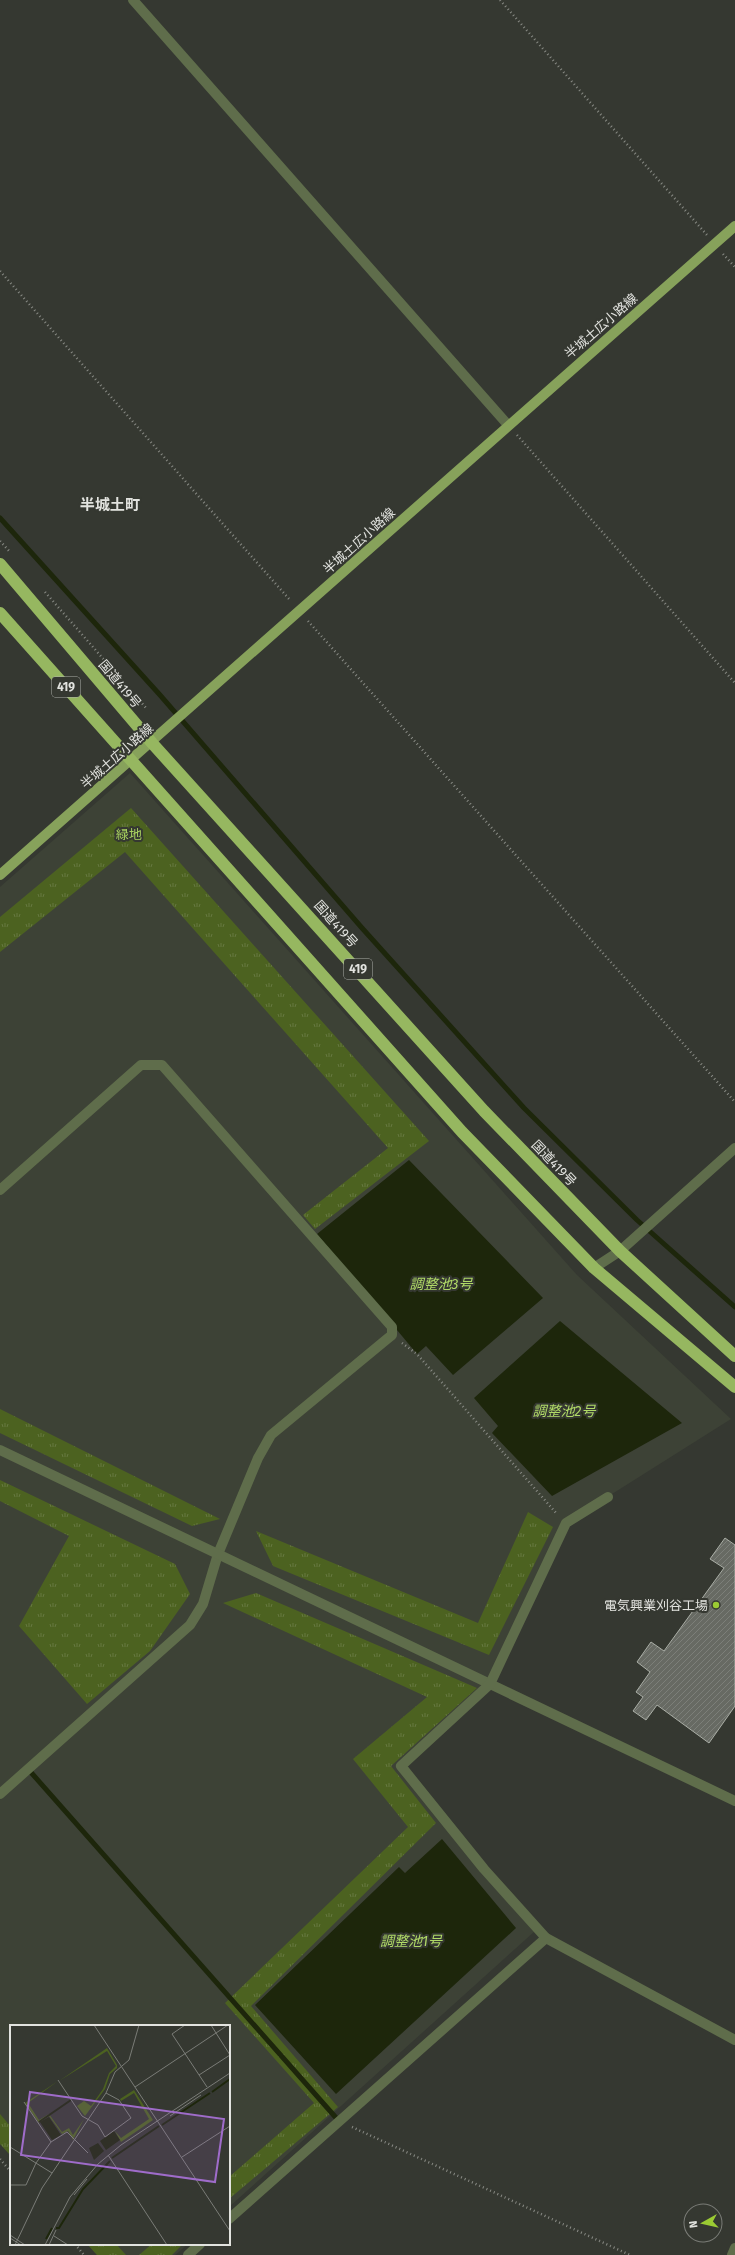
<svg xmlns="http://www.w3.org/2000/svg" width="735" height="2255" viewBox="0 0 735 2255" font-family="'Fira Sans','Noto Sans JP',sans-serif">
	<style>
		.built { fill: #3d4236 }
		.grass { fill: url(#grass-tufts) }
		.water { fill: #1d260b }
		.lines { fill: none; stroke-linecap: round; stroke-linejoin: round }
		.stream { stroke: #1d260b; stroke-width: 5 }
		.building { fill: url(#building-hatch); stroke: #aaaea6 }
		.path { stroke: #8a8c86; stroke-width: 2.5; stroke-dasharray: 1 3; stroke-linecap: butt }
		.minor { stroke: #5f6d4b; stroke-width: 10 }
		.major { stroke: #87a25b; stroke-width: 10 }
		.highway { stroke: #96b760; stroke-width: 12 }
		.poi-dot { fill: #9bcb33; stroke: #353831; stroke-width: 1.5 }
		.labels { text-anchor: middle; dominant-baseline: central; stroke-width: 4; stroke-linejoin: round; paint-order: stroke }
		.shield { fill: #353831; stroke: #aeb0ab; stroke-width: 1 }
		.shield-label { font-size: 12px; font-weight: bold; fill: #e2e3df }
		.street-label { font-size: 13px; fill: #e2e3df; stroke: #353831 }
		.park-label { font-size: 13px; fill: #a8d15f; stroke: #353831 }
		.poi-label { font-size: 13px; fill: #e2e3df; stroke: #353831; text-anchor: end }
		.water-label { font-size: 14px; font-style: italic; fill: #b0da67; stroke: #353831 }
		.quarter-label { font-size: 15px; font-weight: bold; fill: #e2e3df; stroke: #353831 }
		.inset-river { fill: none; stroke: #1d260b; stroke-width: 2 }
		.inset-road { fill: none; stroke: #7a7c77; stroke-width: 1 }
		.view { fill: #9f6cca; fill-opacity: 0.15; stroke: #9f6cca; stroke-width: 2 }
		.inset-edge { fill: none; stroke: #e2e3df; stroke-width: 2 }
	</style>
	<defs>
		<pattern id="grass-tufts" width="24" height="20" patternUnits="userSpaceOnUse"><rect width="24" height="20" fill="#4c6220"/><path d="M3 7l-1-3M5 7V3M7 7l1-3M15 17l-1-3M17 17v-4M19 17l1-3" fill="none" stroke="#667840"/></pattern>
		<pattern id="building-hatch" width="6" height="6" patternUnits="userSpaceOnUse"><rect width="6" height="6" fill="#676a63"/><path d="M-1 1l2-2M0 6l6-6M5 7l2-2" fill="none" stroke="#7c7f79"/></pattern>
	</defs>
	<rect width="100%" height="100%" fill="#353831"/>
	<g class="built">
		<path d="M130 773 577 1275 731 1419 566 1523 490 1684 401 1766 535 1931 229 2207V2026H11V2156L0 2144V887Z"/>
		<path d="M87 2244H188L175 2255H97Z"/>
	</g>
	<g class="grass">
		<path d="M131 808 429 1141 315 1229 303 1215 388 1148 125 852 0 952V917Z"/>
		<path d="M0 1409 220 1519 192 1526 0 1433Z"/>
		<path d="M0 1480 175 1564 190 1594 150 1651 87 1704 19 1626 69 1536 0 1501Z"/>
		<path d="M528 1512 553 1527 489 1655 273 1566 256 1531 478 1623Z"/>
		<path d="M256 1593 477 1688 391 1766 436 1823 251 2006 338 2107 229 2199V2177L314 2103 225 2003 408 1827 353 1759 427 1697 223 1603Z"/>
		<path d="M0 2114 11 2127V2156L0 2144Z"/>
		<path d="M87 2244H116L126 2255H97Z"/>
		<path d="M152 2244H183L172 2255H139Z"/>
	</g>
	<g class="water">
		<path d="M409 1160 543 1298 453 1375 426 1346 417 1354 317 1234Z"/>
		<path d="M560 1321 682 1423 552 1496 492 1433 498 1426 474 1398Z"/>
		<path d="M442 1839 516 1928 336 2094 255 2005 399 1867 405 1873Z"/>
	</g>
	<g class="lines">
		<g class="stream">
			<path d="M0 518 160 695 362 928 524 1108 637 1220 735 1307"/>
			<path d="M28 1769 338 2120"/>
		</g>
	</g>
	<path class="building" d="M725 1538 735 1545V1706L709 1743 657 1705 646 1720 633 1711 643 1697 636 1692 650 1672 637 1662 651 1642 664 1651 724 1568 710 1559Z"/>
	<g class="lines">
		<g class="path">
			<path d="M500 0 707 235"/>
			<path d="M723 254 735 267"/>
			<path d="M0 271 290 600"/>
			<path d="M517 435 735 683"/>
			<path d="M0 541 10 552"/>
			<path d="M45 592 147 709"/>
			<path d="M308 621 735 1102"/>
			<path d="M402 1343 417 1354 557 1514"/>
			<path d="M352 2127 630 2255"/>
			<path d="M0 2159 11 2172"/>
			<path d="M75 2244 84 2255"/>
		</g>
		<g class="minor">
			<path d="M133 0 508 425"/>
			<path d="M0 1190 141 1065H162L392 1327V1335L387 1339 271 1435 258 1458 218 1554 203 1604 190 1625 0 1794"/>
			<path d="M594 1268 620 1251 735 1148"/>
			<path d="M0 1450 735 1801"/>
			<path d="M546 1938 735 2040"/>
			<path d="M229 2219 546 1938 484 1869 401 1766 490 1684 566 1523 608 1497"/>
			<path d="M188 2255 200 2244"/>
			<path d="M732 2255 735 2248"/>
		</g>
		<path class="major" d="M0 875 735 226"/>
		<g class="highway">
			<path d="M0 564 152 743 484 1111 620 1251 735 1356"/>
			<path d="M0 613 462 1132 594 1268 735 1387"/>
		</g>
	</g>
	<circle class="poi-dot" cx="716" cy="1605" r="4"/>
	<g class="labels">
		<g class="shield">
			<rect x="52" y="677" width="28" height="20" rx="3"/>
			<rect x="344" y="959" width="28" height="20" rx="3"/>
		</g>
		<g class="shield-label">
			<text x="66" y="687">419</text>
			<text x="358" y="969">419</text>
		</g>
		<g class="street-label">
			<text transform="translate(601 326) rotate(-41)">半城土広小路線</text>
			<text transform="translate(359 541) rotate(-42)">半城土広小路線</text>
			<text transform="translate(120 684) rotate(50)">国道419号</text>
			<text transform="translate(117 756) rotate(-41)">半城土広小路線</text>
			<text transform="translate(336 924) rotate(48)">国道419号</text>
			<text transform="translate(554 1163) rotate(46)">国道419号</text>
		</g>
		<g class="park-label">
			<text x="129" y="834">緑地</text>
		</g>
		<g class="poi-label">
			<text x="708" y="1605">電気興業刈谷工場</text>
		</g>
		<g class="water-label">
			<text x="441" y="1284">調整池3号</text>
			<text x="564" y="1411">調整池2号</text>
			<text x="411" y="1941">調整池1号</text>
		</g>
		<g class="quarter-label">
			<text x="110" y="505">半城土町</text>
		</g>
	</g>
	<g transform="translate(10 2025)">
		<rect width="220" height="220" fill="#353831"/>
		<path d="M97 23 107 40V43L100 49 95 64 75 91 67 81 74 76 81 81 93 64 99 48 106 41 97 26 49 56ZM48 56 18 78 29 95 39 89 52 107 59 103 63 110 74 94 63 115 58 106 52 109 39 91 29 98 15 78ZM124 65 143 95 111 117 105 106 111 113 139 94 124 68 111 76 110 74Z" fill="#4c6220"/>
		<path d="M39 92 51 110 42 115 30 97ZM104 106 110 115 96 125 90 116ZM88 118 94 126 84 135 79 123Z" fill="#1d260b"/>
		<path class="inset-river" d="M202 67 220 54M29 97 61 75M152 100 200 68M102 133 149 101M46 203H49L73 164 100 136M36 214 42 203"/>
		<path class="inset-road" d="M84 0 220 206M175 0 162 9 197 62M218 0 206 8 220 30M189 50 220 30M48 55 72 91 88 100 95 112 121 93 109 75 96 68M125 62 206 8 201 0M14 77 41 117 57 107 78 128M160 91 191 70M0 122 42 148M98 130 157 220M172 132 220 101M0 160H16L26 138 41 117M64 170 77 154M0 210 15 220M44 211 58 220M0 213 11 220M5 220 32 163 96 68 105 47 119 35 129 0M35 220 60 172 88 139 111 120 220 48M39 220 46 205"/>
		<path class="view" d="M20 67 214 94 205 157 11 130Z"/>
		<rect width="220" height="220" class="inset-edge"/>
	</g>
	<g transform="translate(703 2223) rotate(262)"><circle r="19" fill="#353831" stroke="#7a7c77"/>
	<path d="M0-3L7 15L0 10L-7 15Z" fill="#9bcb33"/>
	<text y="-6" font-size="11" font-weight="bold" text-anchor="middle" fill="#e2e3df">N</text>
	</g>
</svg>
